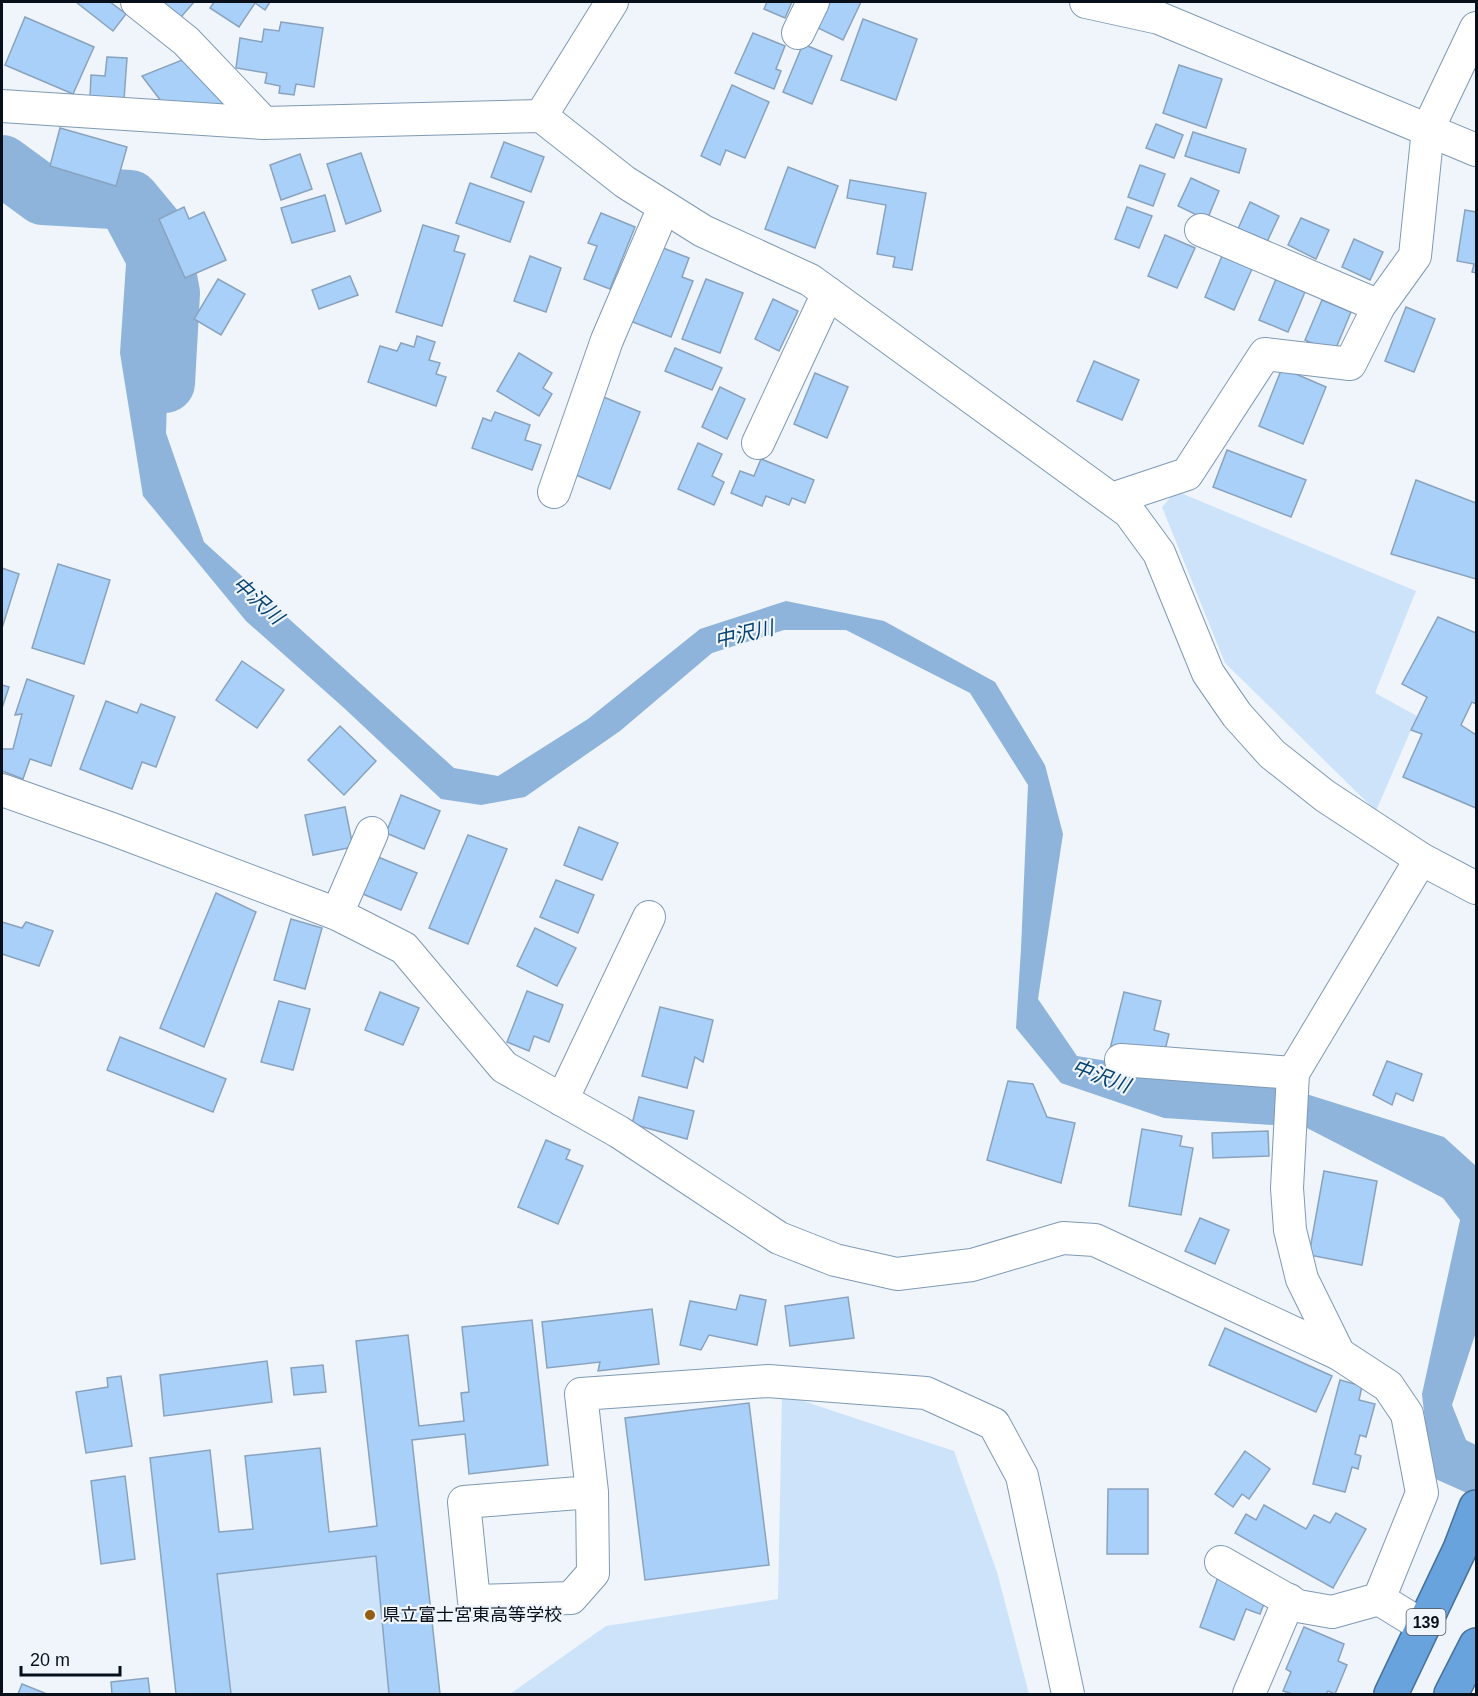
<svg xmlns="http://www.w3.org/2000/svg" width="1478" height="1696" viewBox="0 0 1478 1696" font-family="Helvetica,'Noto Sans JP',sans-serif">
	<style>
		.green { fill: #cde3fa }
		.water { fill: #8eb4db }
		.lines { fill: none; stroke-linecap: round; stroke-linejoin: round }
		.river { stroke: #8eb4db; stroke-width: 60 }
		.building { fill: #a9d0f8; stroke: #89a3be; stroke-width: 1.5 }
		.minor-casing { stroke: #7f99b4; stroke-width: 34 }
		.highway-casing { stroke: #467099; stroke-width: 36 }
		.minor { stroke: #fff; stroke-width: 32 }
		.highway { stroke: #68a3dd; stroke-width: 33 }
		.poi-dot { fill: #935f13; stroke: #eff5fb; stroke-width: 2 }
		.labels { text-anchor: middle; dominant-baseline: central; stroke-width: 4.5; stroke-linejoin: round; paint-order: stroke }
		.shield { fill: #eff5fb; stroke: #4d555e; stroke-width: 1.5 }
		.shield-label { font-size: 16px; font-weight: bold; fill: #07101a }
		.poi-label { font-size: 18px; fill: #07101a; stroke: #eff5fb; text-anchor: start }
		.water-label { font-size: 20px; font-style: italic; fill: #054272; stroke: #eff5fb }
	</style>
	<rect width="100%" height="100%" fill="#eff5fb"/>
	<g class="green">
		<path d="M1176 491 1416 591 1375 693 1417 716 1376 811 1225 663 1162 507Z"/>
		<path d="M782 1394 954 1451 997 1572 1029 1694H510L606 1626 778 1599Z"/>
		<path d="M376 1556 389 1694H231L217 1574Z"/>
	</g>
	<path class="water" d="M2 156 10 162 117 192 146 219 170 302 166 433 204 542 454 768 498 776 588 719 700 629 786 601 884 621 995 682 1045 765 1063 834 1038 999 1077 1056 1303 1093 1444 1137 1476 1166V1332L1452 1405 1466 1440 1476 1445V1497L1431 1477 1422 1394 1460 1220 1443 1198 1305 1127 1164 1118 1061 1083 1016 1028 1021 949 1028 785 970 693 846 630H784L712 653 620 731 525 797 481 805 441 799 344 708 246 621 143 496 120 353 126 264 99 213 2 198Z"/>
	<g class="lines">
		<path class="river" d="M2 165 43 195 130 200 159 235 170 293 165 383"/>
	</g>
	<g class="building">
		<path d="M76 2H110L126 14 113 31Z"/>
		<path d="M163 2H194L181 17Z"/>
		<path d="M214 2H270L265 10 255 3 239 27 210 8Z"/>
		<path d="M767 2H792L785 18 764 9Z"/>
		<path d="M830 2H861L843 40 818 28Z"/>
		<path d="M25 17 94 47 73 94 5 65Z"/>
		<path d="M863 19 917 39 896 100 841 80Z"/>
		<path d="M281 22 323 28 314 87 296 84 294 95 279 93 280 86 265 83 267 73 236 68 240 38 262 42 264 29 279 31Z"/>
		<path d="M753 33 785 46 776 69 781 71 774 89 735 73Z"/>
		<path d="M803 44 832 56 812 104 783 92Z"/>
		<path d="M107 57 127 58 124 100 90 98 91 75 105 76Z"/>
		<path d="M182 60 230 98 228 112 164 105 142 76Z"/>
		<path d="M1179 65 1222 79 1206 128 1163 113Z"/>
		<path d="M732 85 769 102 745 158 726 150 720 165 701 156Z"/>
		<path d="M1156 124 1183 135 1174 158 1146 148Z"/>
		<path d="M60 128 127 147 116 186 50 166Z"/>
		<path d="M1193 132 1246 149 1239 173 1185 156Z"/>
		<path d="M504 142 544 157 531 192 491 177Z"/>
		<path d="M361 153 381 211 346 224 327 164Z"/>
		<path d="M300 154 312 189 281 200 270 165Z"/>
		<path d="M1140 165 1165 174 1153 206 1128 197Z"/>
		<path d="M788 167 838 186 815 248 765 229Z"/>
		<path d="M1191 178 1219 191 1207 220 1178 206Z"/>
		<path d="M850 180 926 193 912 270 893 267 895 257 877 254 886 205 847 198Z"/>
		<path d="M470 183 524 202 510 242 456 223Z"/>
		<path d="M325 195 335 231 292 243 281 208Z"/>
		<path d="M1250 202 1279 216 1266 244 1237 231Z"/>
		<path d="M184 207 189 219 204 212 226 260 185 278 159 219Z"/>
		<path d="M1127 207 1152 216 1139 248 1115 239Z"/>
		<path d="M1465 210 1476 212V273L1472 272 1474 264 1457 261Z"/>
		<path d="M601 213 635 227 610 289 584 279 597 246 588 243Z"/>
		<path d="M1301 218 1329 230 1316 259 1288 245Z"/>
		<path d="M423 225 459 236 454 251 465 254 442 326 396 312Z"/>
		<path d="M1165 235 1195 248 1177 288 1148 276Z"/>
		<path d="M1354 239 1383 252 1370 280 1342 267Z"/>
		<path d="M658 246 689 258 682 277 693 281 671 337 628 320Z"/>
		<path d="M530 256 561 268 546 312 514 301Z"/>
		<path d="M1222 256 1252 269 1234 310 1205 297Z"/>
		<path d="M350 276 358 295 319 309 312 290Z"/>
		<path d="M218 279 245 294 221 335 194 319Z"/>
		<path d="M706 279 743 293 720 353 682 339Z"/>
		<path d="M1276 279 1305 292 1288 332 1259 320Z"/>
		<path d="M773 299 798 311 779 351 755 339Z"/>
		<path d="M1322 300 1351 312 1334 353 1305 340Z"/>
		<path d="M1406 307 1435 319 1414 372 1385 361Z"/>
		<path d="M417 336 435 342 429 360 440 363 436 374 446 377 436 406 368 382 380 346 397 351 401 343 414 347Z"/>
		<path d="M675 348 722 368 712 390 665 371Z"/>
		<path d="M519 353 552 373 543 388 552 394 539 416 497 391Z"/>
		<path d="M1094 361 1139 380 1122 420 1077 401Z"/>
		<path d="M1282 368 1326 387 1303 444 1259 426Z"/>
		<path d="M815 373 848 387 827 438 794 424Z"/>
		<path d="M720 387 745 399 727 439 702 427Z"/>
		<path d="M601 396 640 412 610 489 571 473Z"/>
		<path d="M495 412 530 425 525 440 541 445 532 470 472 448 483 418 491 421Z"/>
		<path d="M698 443 722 454 712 476 724 482 714 505 678 489Z"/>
		<path d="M1227 450 1306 480 1291 517 1213 487Z"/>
		<path d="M761 459 814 480 805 503 792 498 789 505 766 496 762 506 731 493 740 471 754 476Z"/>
		<path d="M1416 480 1476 503V579L1391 554Z"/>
		<path d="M58 564 110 580 84 664 32 648Z"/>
		<path d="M2 568 19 574 2 628Z"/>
		<path d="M1438 617 1476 633V704L1472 702 1461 725 1476 735V808L1403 777 1422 734 1411 730 1427 697 1402 684Z"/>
		<path d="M242 661 284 690 257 728 216 700Z"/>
		<path d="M27 679 74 696 51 766 30 759 23 779 2 771V749H13L22 714 15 715Z"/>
		<path d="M2 685 9 687 2 708Z"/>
		<path d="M106 701 137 713 141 704 175 717 156 767 142 762 132 789 80 769Z"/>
		<path d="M340 726 376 761 344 795 308 760Z"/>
		<path d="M401 795 440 811 424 849 386 833Z"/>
		<path d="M345 807 353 847 313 855 305 815Z"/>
		<path d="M579 827 618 843 602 880 564 865Z"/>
		<path d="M468 835 507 849 468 944 429 928Z"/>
		<path d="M378 857 417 873 401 910 363 894Z"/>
		<path d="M556 880 594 895 578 933 540 917Z"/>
		<path d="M216 893 256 912 204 1047 160 1028Z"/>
		<path d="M291 919 322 928 305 989 274 980Z"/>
		<path d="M2 922 22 928 26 922 53 931 39 966 2 954Z"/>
		<path d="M535 928 576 948 557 986 517 966Z"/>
		<path d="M527 991 563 1005 549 1042 534 1036 529 1051 507 1042Z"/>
		<path d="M380 992 419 1008 403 1045 365 1030Z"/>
		<path d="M1124 992 1161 1001 1154 1030 1169 1034 1162 1062 1110 1049Z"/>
		<path d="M279 1001 310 1009 293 1070 261 1062Z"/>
		<path d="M660 1007 713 1020 703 1062 695 1057 687 1088 642 1076Z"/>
		<path d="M120 1037 226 1079 213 1112 107 1070Z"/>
		<path d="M1387 1061 1422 1074 1413 1101 1396 1093 1392 1105 1373 1095Z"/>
		<path d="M1008 1081 1033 1084 1047 1117 1075 1123 1061 1183 987 1160Z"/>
		<path d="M639 1097 694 1111 687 1139 632 1124Z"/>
		<path d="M1142 1129 1182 1136 1180 1146 1193 1148 1181 1215 1129 1206Z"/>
		<path d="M1268 1131 1269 1156 1213 1158 1212 1133Z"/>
		<path d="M546 1140 570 1150 566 1159 583 1166 558 1224 518 1207Z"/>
		<path d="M1324 1171 1377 1181 1362 1265 1309 1255Z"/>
		<path d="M1200 1218 1229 1230 1215 1264 1185 1251Z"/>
		<path d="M740 1295 766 1300 757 1345 709 1335 701 1350 680 1345 690 1301 736 1310Z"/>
		<path d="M848 1297 854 1338 790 1346 785 1306Z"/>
		<path d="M652 1309 659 1364 598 1371 600 1362 547 1368 542 1322Z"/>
		<path d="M532 1320 548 1465 469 1474 465 1434 412 1440 440 1694H389L376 1556 217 1574 231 1694H176L150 1458 210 1450 219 1532 253 1529 245 1456 320 1448 329 1532 377 1526 356 1341 408 1335 419 1426 464 1421 461 1393 469 1392 462 1327Z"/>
		<path d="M1225 1328 1332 1376 1316 1412 1209 1365Z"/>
		<path d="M267 1361 272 1402 164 1416 160 1375Z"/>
		<path d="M323 1365 326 1392 294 1395 291 1368Z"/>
		<path d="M121 1376 132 1446 86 1453 76 1392 108 1387 107 1378Z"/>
		<path d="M1340 1380 1362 1386 1359 1400 1375 1404 1366 1437 1360 1435 1355 1454 1361 1456 1358 1469 1352 1467 1345 1492 1313 1484Z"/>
		<path d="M749 1403 769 1565 645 1580 625 1418Z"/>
		<path d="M1245 1451 1270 1469 1249 1499 1242 1494 1233 1507 1215 1494Z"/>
		<path d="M125 1476 135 1559 101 1564 91 1481Z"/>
		<path d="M1108 1489H1148V1554H1107Z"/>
		<path d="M1264 1505 1306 1529 1314 1515 1330 1523 1336 1513 1366 1529 1333 1588 1235 1533 1246 1514 1256 1520Z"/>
		<path d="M1218 1577 1267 1596 1260 1614 1246 1609 1234 1640 1200 1627Z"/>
		<path d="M1304 1627 1344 1644 1338 1661 1347 1665 1335 1694 1328 1691 1326 1694H1293L1283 1691 1291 1672 1286 1669Z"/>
		<path d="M148 1678 150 1694H112L111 1682Z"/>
		<path d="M22 1684 47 1694H18Z"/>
	</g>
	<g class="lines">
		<defs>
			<g id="minor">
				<path d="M137 2 186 41 264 123"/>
				<path d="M1086 2 1159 18 1476 150"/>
				<path d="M798 33 813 2"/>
				<path d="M2 106 264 123 541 116 625 182 703 231 810 280 1129 512 1159 553 1208 673 1237 715 1272 754 1325 796 1421 859 1476 888"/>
				<path d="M541 116 612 2"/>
				<path d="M1201 230 1379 306"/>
				<path d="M758 443 828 293"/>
				<path d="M554 492 607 340 664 207"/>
				<path d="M1112 499 1187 474 1265 354 1350 364 1379 306 1415 256 1428 129 1476 28"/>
				<path d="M2 790 112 829 337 914 404 948 504 1067 619 1132 779 1238 835 1260 897 1274 972 1265 1063 1238 1095 1240 1339 1354"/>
				<path d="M1421 859 1293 1073 1287 1188 1290 1230 1302 1279 1339 1354 1388 1386 1407 1414 1422 1493 1379 1599 1423 1626"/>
				<path d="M337 914 372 833"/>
				<path d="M1121 1060 1293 1073"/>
				<path d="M562 1100 649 917"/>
				<path d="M592 1492 464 1502 474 1601 571 1598 593 1573 592 1492 581 1394 768 1381 926 1393 994 1424 1022 1476 1068 1694"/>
				<path d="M1221 1562 1298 1606 1332 1612 1379 1599"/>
				<path d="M1249 1694 1289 1600"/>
			</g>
			<g id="highway">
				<path d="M1391 1694 1460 1549 1476 1507"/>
				<path d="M1451 1694 1476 1645"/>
			</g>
		</defs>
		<use href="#minor" class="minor-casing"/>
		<use href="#highway" class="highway-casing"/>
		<use href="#minor" class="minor"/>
		<use href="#highway" class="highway"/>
	</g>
	<circle class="poi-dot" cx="370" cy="1615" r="6"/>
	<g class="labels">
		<rect class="shield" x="1406.5" y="1609" width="39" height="26" rx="4.5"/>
		<g class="shield-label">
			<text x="1426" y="1622">139</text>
		</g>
		<g class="poi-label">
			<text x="382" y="1615">県立富士宮東高等学校</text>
		</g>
		<g class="water-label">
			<text transform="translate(258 600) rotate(42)">中沢川</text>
			<text transform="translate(744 634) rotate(-13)">中沢川</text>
			<text transform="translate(1101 1076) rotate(20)">中沢川</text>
		</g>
	</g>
	<rect width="1478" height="1696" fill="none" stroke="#07101a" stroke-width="6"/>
	<path d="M21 1666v9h99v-9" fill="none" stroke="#07101a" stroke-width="3"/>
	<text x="30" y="1666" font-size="18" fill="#07101a" stroke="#eff5fb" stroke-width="4.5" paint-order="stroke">20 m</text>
</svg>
